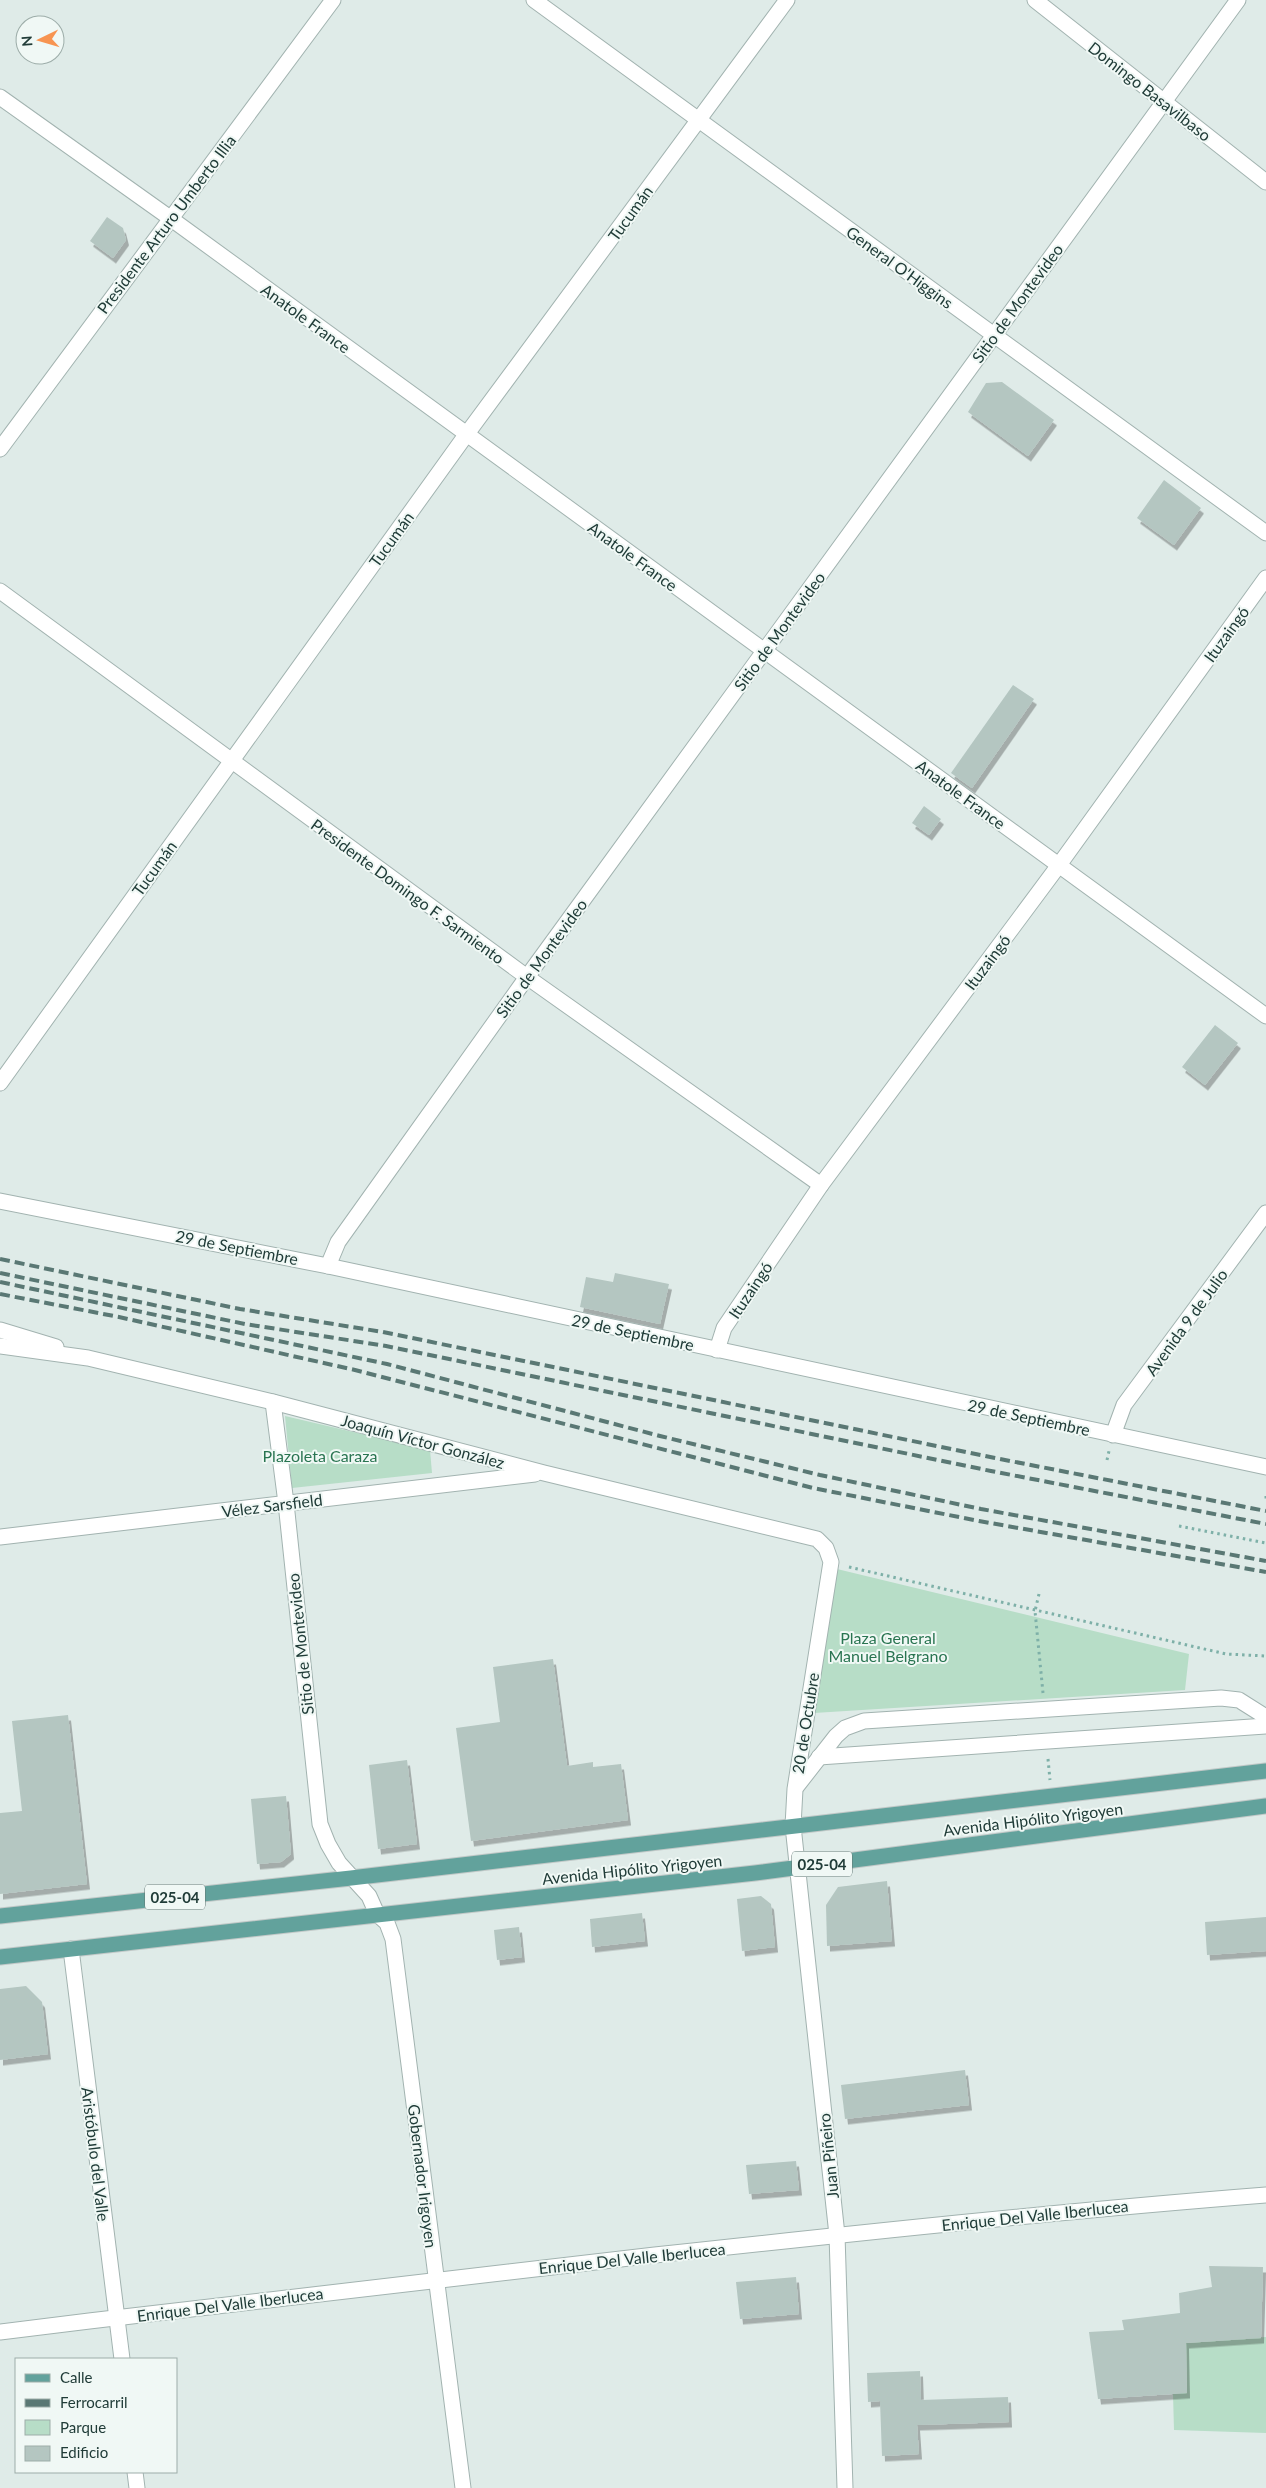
<svg xmlns="http://www.w3.org/2000/svg" width="1266" height="2488" viewBox="0 0 1266 2488" font-family="Lato,sans-serif">
	<style>
		.green { fill: #b7ddc7 }
		.building { fill: #b4c6c1; filter: url(#shadow) }
		.lines { fill: none; stroke-linecap: round; stroke-linejoin: round }
		.minor-casing { stroke: #a2b3b0; stroke-width: 17 }
		.major-casing { stroke: #c1c8c7; stroke-width: 17 }
		.path { stroke: #7eb0a8; stroke-width: 3; stroke-dasharray: 2.5 4; stroke-linecap: butt }
		.minor { stroke: #fff; stroke-width: 15 }
		.major { stroke: #62a29c; stroke-width: 15 }
		.rail { stroke: #5a7874; stroke-width: 4; stroke-dasharray: 10 5; stroke-linecap: butt }
		.labels { text-anchor: middle; dominant-baseline: central; stroke-width: 4; stroke-linejoin: round; paint-order: stroke }
		.shield { fill: #f0f8f5; stroke: #5e7471; stroke-width: 1 }
		.shield-label { font-size: 15px; font-weight: bold; fill: #203c38 }
		.street-label { font-size: 16px; fill: #203c38; stroke: #f0f8f5 }
		.park-label { font-size: 16px; fill: #297451; stroke: #f0f8f5 }
	</style>
	<defs>
		<filter id="shadow"><feDropShadow dx="3" dy="5.5" stdDeviation="0" flood-color="#0004"/></filter>
	</defs>
	<rect width="100%" height="100%" fill="#dfebe8"/>
	<g class="green">
		<path d="M285 1416 430 1450 432 1473 292 1488Z"/>
		<path d="M837 1569 1189 1654 1185 1690 814 1713Z"/>
		<path d="M1266 2337V2433L1174 2430 1173 2394 1187 2392 1186 2343Z"/>
	</g>
	<g class="building">
		<path d="M107 217 123 228 126 240 113 258 90 241Z"/>
		<path d="M1002 382 1054 420 1028 456 968 412 986 383Z"/>
		<path d="M1164 480 1201 508 1174 545 1137 518Z"/>
		<path d="M1013 685 1034 699 972 788 951 773Z"/>
		<path d="M924 806 941 819 929 835 912 823Z"/>
		<path d="M1215 1025 1238 1043 1205 1085 1182 1067Z"/>
		<path d="M615 1273 669 1284 660 1324 580 1307 586 1277 613 1282Z"/>
		<path d="M553 1659 567 1766 593 1762V1767L621 1764 628 1820 471 1841 456 1728 500 1722 493 1667Z"/>
		<path d="M68 1715 87 1884 0 1894V1813L22 1811 12 1721Z"/>
		<path d="M407 1760 417 1844 378 1849 369 1765Z"/>
		<path d="M286 1796 291 1854 281 1862 257 1864 251 1799Z"/>
		<path d="M887 1881 892 1941 827 1946 826 1905 838 1887Z"/>
		<path d="M761 1896 771 1904 775 1947 742 1951 737 1899Z"/>
		<path d="M642 1913 645 1941 592 1947 590 1919Z"/>
		<path d="M1266 1917V1951L1207 1955 1205 1922Z"/>
		<path d="M519 1927 522 1957 497 1960 494 1930Z"/>
		<path d="M26 1986 42 2002 48 2054 0 2060V1989Z"/>
		<path d="M965 2070 969 2105 845 2119 841 2085Z"/>
		<path d="M796 2161 799 2190 749 2194 746 2165Z"/>
		<path d="M1209 2266 1263 2267 1261 2338 1186 2343 1187 2393 1098 2399 1089 2332 1124 2330 1122 2320 1180 2313 1179 2293 1212 2287Z"/>
		<path d="M796 2277 799 2314 740 2319 736 2282Z"/>
		<path d="M920 2371 921 2400 1008 2397 1009 2422 917 2425 919 2454 882 2456 880 2401 868 2402 867 2373Z"/>
	</g>
	<g class="lines">
		<defs>
			<g id="minor">
				<path d="M534 0 1266 533"/>
				<path d="M1035 0 1266 182"/>
				<path d="M0 97 170 218 1266 1016"/>
				<path d="M0 449 333 0"/>
				<path d="M0 591 527 977 821 1185"/>
				<path d="M0 1083 466 435 787 0"/>
				<path d="M0 1201 328 1266 1266 1467"/>
				<path d="M328 1266 338 1242 527 977 1238 0"/>
				<path d="M0 1330 56 1347"/>
				<path d="M0 1346 88 1358 273 1402 544 1473 817 1539 826 1548 831 1562 795 1789 793 1826 837 2235 845 2488"/>
				<path d="M717 1350 724 1328 821 1185 1059 865 1266 578"/>
				<path d="M273 1402 286 1503 320 1824 328 1844 339 1863 369 1896 377 1914 387 1923 393 1939 463 2488"/>
				<path d="M1113 1435 1124 1405 1266 1213"/>
				<path d="M0 1537 535 1474"/>
				<path d="M819 1757 1266 1726"/>
				<path d="M797 1786 836 1736 845 1728 864 1721 1221 1698 1239 1700 1266 1717"/>
				<path d="M71 1949 122 2359"/>
				<path d="M0 2332C218 2305 436 2279 655 2255 858 2233 1062 2211 1266 2195"/>
				<path d="M135 2472 137 2488"/>
			</g>
			<g id="major">
				<path d="M0 1916 351 1878 1266 1771"/>
				<path d="M0 1957 755 1873 1266 1806"/>
			</g>
		</defs>
		<use href="#minor" class="minor-casing"/>
		<use href="#major" class="major-casing"/>
		<g class="path">
			<path d="M1107 1460 1109 1451"/>
			<path d="M1266 1496V1500"/>
			<path d="M1179 1526 1266 1543"/>
			<path d="M849 1567 1226 1654 1266 1656"/>
			<path d="M1039 1594 1035 1611 1043 1693"/>
			<path d="M1048 1759 1050 1780"/>
		</g>
		<use href="#minor" class="minor"/>
		<use href="#major" class="major"/>
		<g class="rail">
			<path d="M0 1259 240 1309 383 1332 995 1458 1266 1511"/>
			<path d="M0 1273 245 1324 386 1346 991 1471 1266 1524"/>
			<path d="M0 1282 387 1364 660 1436 820 1475 981 1509 1266 1561"/>
			<path d="M0 1294 119 1317 355 1370 813 1488 979 1521 1266 1572"/>
		</g>
	</g>
	<g class="labels">
		<g class="shield">
			<rect x="792" y="1851.5" width="60" height="25" rx="4"/>
			<rect x="145" y="1884.5" width="60" height="25" rx="4"/>
		</g>
		<g class="shield-label">
			<text x="822" y="1864">025-04</text>
			<text x="175" y="1897">025-04</text>
		</g>
		<g class="street-label">
			<text transform="translate(1150 91) rotate(38)">Domingo Basavilbaso</text>
			<text transform="translate(630 213) rotate(-54)">Tucumán</text>
			<text transform="translate(166 224) rotate(-53)">Presidente Arturo Umberto Illia</text>
			<text transform="translate(900 267) rotate(36)">General O'Higgins</text>
			<text transform="translate(1017 303) rotate(-54)">Sitio de Montevideo</text>
			<text transform="translate(306 318) rotate(36)">Anatole France</text>
			<text transform="translate(391 539) rotate(-54)">Tucumán</text>
			<text transform="translate(633 556) rotate(36)">Anatole France</text>
			<text transform="translate(779 631) rotate(-54)">Sitio de Montevideo</text>
			<text transform="translate(1226 634) rotate(-54)">Ituzaingó</text>
			<text transform="translate(961 794) rotate(36)">Anatole France</text>
			<text transform="translate(154 868) rotate(-54)">Tucumán</text>
			<text transform="translate(408 891) rotate(36)">Presidente Domingo F. Sarmiento</text>
			<text transform="translate(541 958) rotate(-54)">Sitio de Montevideo</text>
			<text transform="translate(987 962) rotate(-53)">Ituzaingó</text>
			<text transform="translate(237 1247) rotate(11)">29 de Septiembre</text>
			<text transform="translate(750 1290) rotate(-56)">Ituzaingó</text>
			<text transform="translate(1186 1322) rotate(-54)">Avenida 9 de Julio</text>
			<text transform="translate(633 1332) rotate(12)">29 de Septiembre</text>
			<text transform="translate(1029 1417) rotate(12)">29 de Septiembre</text>
			<text transform="translate(423 1441) rotate(15)">Joaquín Víctor González</text>
			<text transform="translate(272 1505) rotate(-7)">Vélez Sarsfield</text>
			<text transform="translate(300 1644) rotate(-96)">Sitio de Montevideo</text>
			<text transform="translate(805 1723) rotate(-81)">20 de Octubre</text>
			<text transform="translate(1033 1819) rotate(-7)">Avenida Hipólito Yrigoyen</text>
			<text transform="translate(632 1869) rotate(-6)">Avenida Hipólito Yrigoyen</text>
			<text transform="translate(96 2154) rotate(83)">Aristóbulo del Valle</text>
			<text transform="translate(828 2156) rotate(-96)">Juan Piñeiro</text>
			<text transform="translate(423 2176) rotate(83)">Gobernador Irigoyen</text>
			<text transform="translate(1035 2215) rotate(-6)">Enrique Del Valle Iberlucea</text>
			<text transform="translate(632 2258) rotate(-6)">Enrique Del Valle Iberlucea</text>
			<text transform="translate(230 2304) rotate(-7)">Enrique Del Valle Iberlucea</text>
		</g>
		<g class="park-label">
			<text x="320" y="1455">Plazoleta Caraza</text>
			<text x="888" y="1637">Plaza General<tspan x="888" dy="18">Manuel Belgrano</tspan></text>
		</g>
	</g>
	<rect x="15" y="2358" width="162" height="115" fill="#f0f8f5" stroke="#9dada9"/>
	<rect x="25" y="2374" width="25" height="8" fill="#62a29c" stroke="#9dada9"/>
	<text x="60" y="2383" font-size="15" fill="#203c38">Calle</text>
	<rect x="25" y="2399" width="25" height="8" fill="#5a7874" stroke="#9dada9"/>
	<text x="60" y="2408" font-size="15" fill="#203c38">Ferrocarril</text>
	<rect x="25" y="2420" width="25" height="15" fill="#b7ddc7" stroke="#9dada9"/>
	<text x="60" y="2433" font-size="15" fill="#203c38">Parque</text>
	<rect x="25" y="2446" width="25" height="15" fill="#b4c6c1" stroke="#9dada9"/>
	<text x="60" y="2458" font-size="15" fill="#203c38">Edificio</text>
	<g transform="translate(40 40) rotate(265)"><circle r="24" fill="#f0f8f5" stroke="#9dada9"/>
	<path d="M0-4L9 19L0 12L-9 19Z" fill="#f79451"/>
	<text y="-8" font-size="14" font-weight="bold" text-anchor="middle" fill="#203c38">N</text>
	</g>
</svg>
